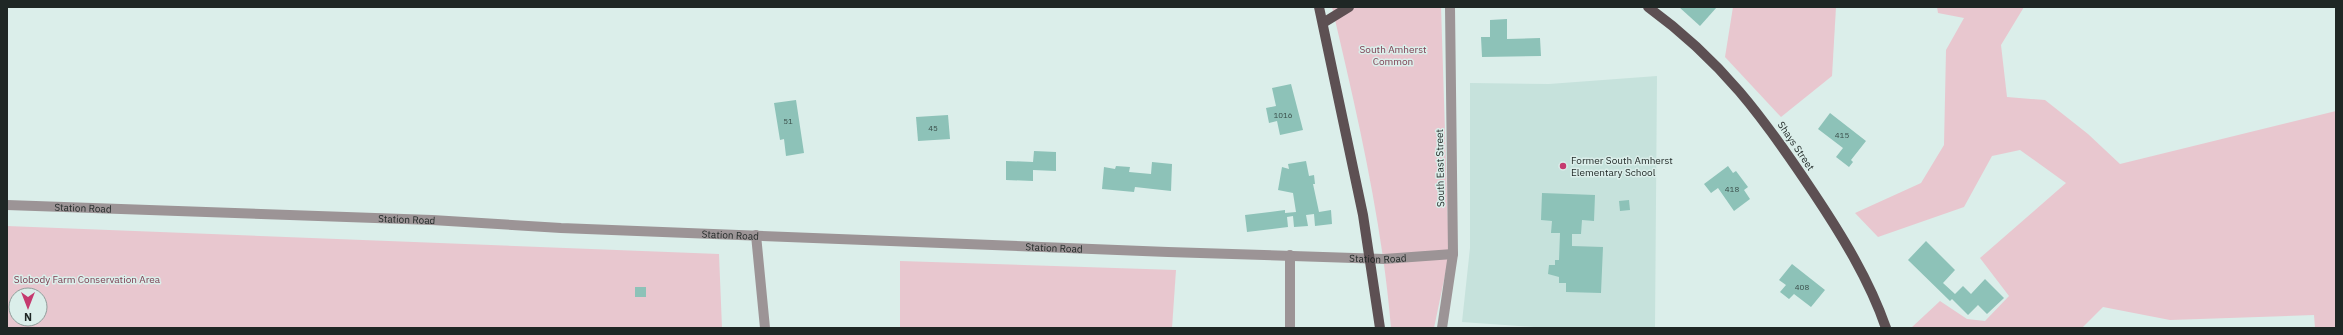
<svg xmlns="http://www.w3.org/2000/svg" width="2343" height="335" viewBox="0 0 2343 335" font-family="'IBM Plex Sans',sans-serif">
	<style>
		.built { fill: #c6e2dc }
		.green { fill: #e8c7cf; fill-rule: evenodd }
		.building { fill: #8dc2b8 }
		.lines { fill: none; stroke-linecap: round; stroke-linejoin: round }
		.minor { stroke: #9c9496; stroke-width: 10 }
		.major { stroke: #5d5053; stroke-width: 10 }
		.poi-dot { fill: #c53a6f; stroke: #dbeeea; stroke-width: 1.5 }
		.labels { text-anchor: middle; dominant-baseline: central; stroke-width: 3; stroke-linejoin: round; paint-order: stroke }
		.number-label { font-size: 8px; fill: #3a4e4a }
		.park-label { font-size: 10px; fill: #7d4053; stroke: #dbeeea }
		.street-label { font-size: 10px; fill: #1f2725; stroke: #dbeeea }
		.poi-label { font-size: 10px; fill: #1f2725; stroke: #dbeeea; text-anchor: start }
	</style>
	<rect width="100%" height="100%" fill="#dbeeea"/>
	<path class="built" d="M1657 76 1655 328H1548L1462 322 1470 248V83L1549 84Z"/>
	<g class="green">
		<path d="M1332 7H1441L1449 256 1434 328H1391C1382 220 1357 113 1332 7Z"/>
		<path d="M1733 7H1836L1832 76 1781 117 1725 57Z"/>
		<path d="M1937 7H2024L2001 45 2007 97 2045 100 2088 134 2120 164 2336 111V328H2315L2314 315 2170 320 2103 307 2082 328H1911L1940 301 1967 319 1985 321 2009 296 1980 258 2066 183 2020 150 1992 156 1964 207 1878 237 1855 213 1921 183 1944 145 1946 50 1964 18 1938 13Z"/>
		<path d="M7 226 719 254 722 328H7ZM16 295H40V319H16Z"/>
		<path d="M900 261 1176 270 1172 328H900Z"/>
	</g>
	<g class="building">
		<path d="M1679 7H1717L1700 26Z"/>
		<path d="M1507 19V39L1540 38 1541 56 1482 57 1481 37H1490V20Z"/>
		<path d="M1291 84 1303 130 1280 135 1277 121 1269 123 1266 108 1276 106 1272 88Z"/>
		<path d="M796 100 804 153 786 156 784 139 780 140 774 103Z"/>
		<path d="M1830 113 1866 141 1851 160 1853 162 1849 167 1836 157 1843 148 1818 129Z"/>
		<path d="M948 115 950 139 918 141 916 117Z"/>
		<path d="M1034 151 1056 152V171L1033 170V181L1006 180V161L1033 162Z"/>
		<path d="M1306 161 1309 176 1314 175 1315 184H1313L1319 212 1331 210 1332 224 1315 226 1314 214 1306 215 1308 226 1294 227 1293 216 1287 217 1288 227 1247 232 1245 215 1285 210V213L1296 212 1293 193 1278 190 1282 167 1289 169 1288 164Z"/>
		<path d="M1152 162 1172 164 1171 191 1135 187 1134 192 1102 189 1104 167 1115 169 1116 166 1130 167 1129 172 1151 174Z"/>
		<path d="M1728 166 1733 173 1736 171 1748 187 1744 190 1750 199 1734 211 1718 188 1711 193 1704 184Z"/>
		<path d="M1542 193 1595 195 1594 221 1582 220 1581 234H1572V246L1603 247 1601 293 1566 292V283H1559V277L1548 274 1549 265H1555V260H1559L1560 233H1551L1552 221 1541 220Z"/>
		<path d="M1629 200 1630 210 1620 211 1619 201Z"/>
		<path d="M1926 241 1955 270 1943 283 1955 294 1963 286 1971 294 1985 279 2004 298 1987 314 1978 305 1968 315 1952 299 1950 301 1908 260Z"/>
		<path d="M1792 264 1825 290 1811 307 1794 294 1789 299 1780 292 1786 285 1779 280Z"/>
		<rect x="635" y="287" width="11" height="10"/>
	</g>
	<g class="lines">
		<g class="minor">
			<path id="s1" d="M7 205 432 220 561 228 1168 252 1384 259 1453 254"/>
			<path d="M756 235 765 328"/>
			<path d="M1290 255V328"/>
			<path d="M1442 328 1453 254 1450 7"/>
		</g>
		<g class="major">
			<path d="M1319 7 1363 215 1380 328"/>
			<path d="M1648 7C1722 61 1763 117 1813 192 1841 234 1869 279 1886 328"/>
			<path d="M1323 23 1349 7"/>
		</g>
	</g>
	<circle class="poi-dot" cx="1563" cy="166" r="4"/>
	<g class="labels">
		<g class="number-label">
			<text x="1283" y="115">1016</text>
			<text x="788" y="121">51</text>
			<text x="933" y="128">45</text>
			<text x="1842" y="135">415</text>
			<text x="1732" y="189">418</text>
			<text x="1802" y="287">408</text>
		</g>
		<g class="park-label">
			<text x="1393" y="49">South Amherst<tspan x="1393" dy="12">Common</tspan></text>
			<text x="87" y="279">Slobody Farm Conservation Area</text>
		</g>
		<g class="street-label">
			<text transform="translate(1796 146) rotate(56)">Shays Street</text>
			<text transform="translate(1440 168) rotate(-91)">South East Street</text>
			<text stroke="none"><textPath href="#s1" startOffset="76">Station Road</textPath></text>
			<text stroke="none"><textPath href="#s1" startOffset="400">Station Road</textPath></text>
			<text stroke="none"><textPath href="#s1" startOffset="724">Station Road</textPath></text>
			<text stroke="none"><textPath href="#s1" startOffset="1048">Station Road</textPath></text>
			<text stroke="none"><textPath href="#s1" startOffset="1372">Station Road</textPath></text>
		</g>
		<g class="poi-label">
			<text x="1571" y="160">Former South Amherst<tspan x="1571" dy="12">Elementary School</tspan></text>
		</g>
	</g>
	<rect width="2343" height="335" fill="none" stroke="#1f2725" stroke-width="16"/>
	<g transform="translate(28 307) rotate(180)"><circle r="19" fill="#dbeeea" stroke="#909e9b"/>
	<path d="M0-3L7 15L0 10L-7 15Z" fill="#c53a6f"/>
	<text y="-6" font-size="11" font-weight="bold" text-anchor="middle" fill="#1f2725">N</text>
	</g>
</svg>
